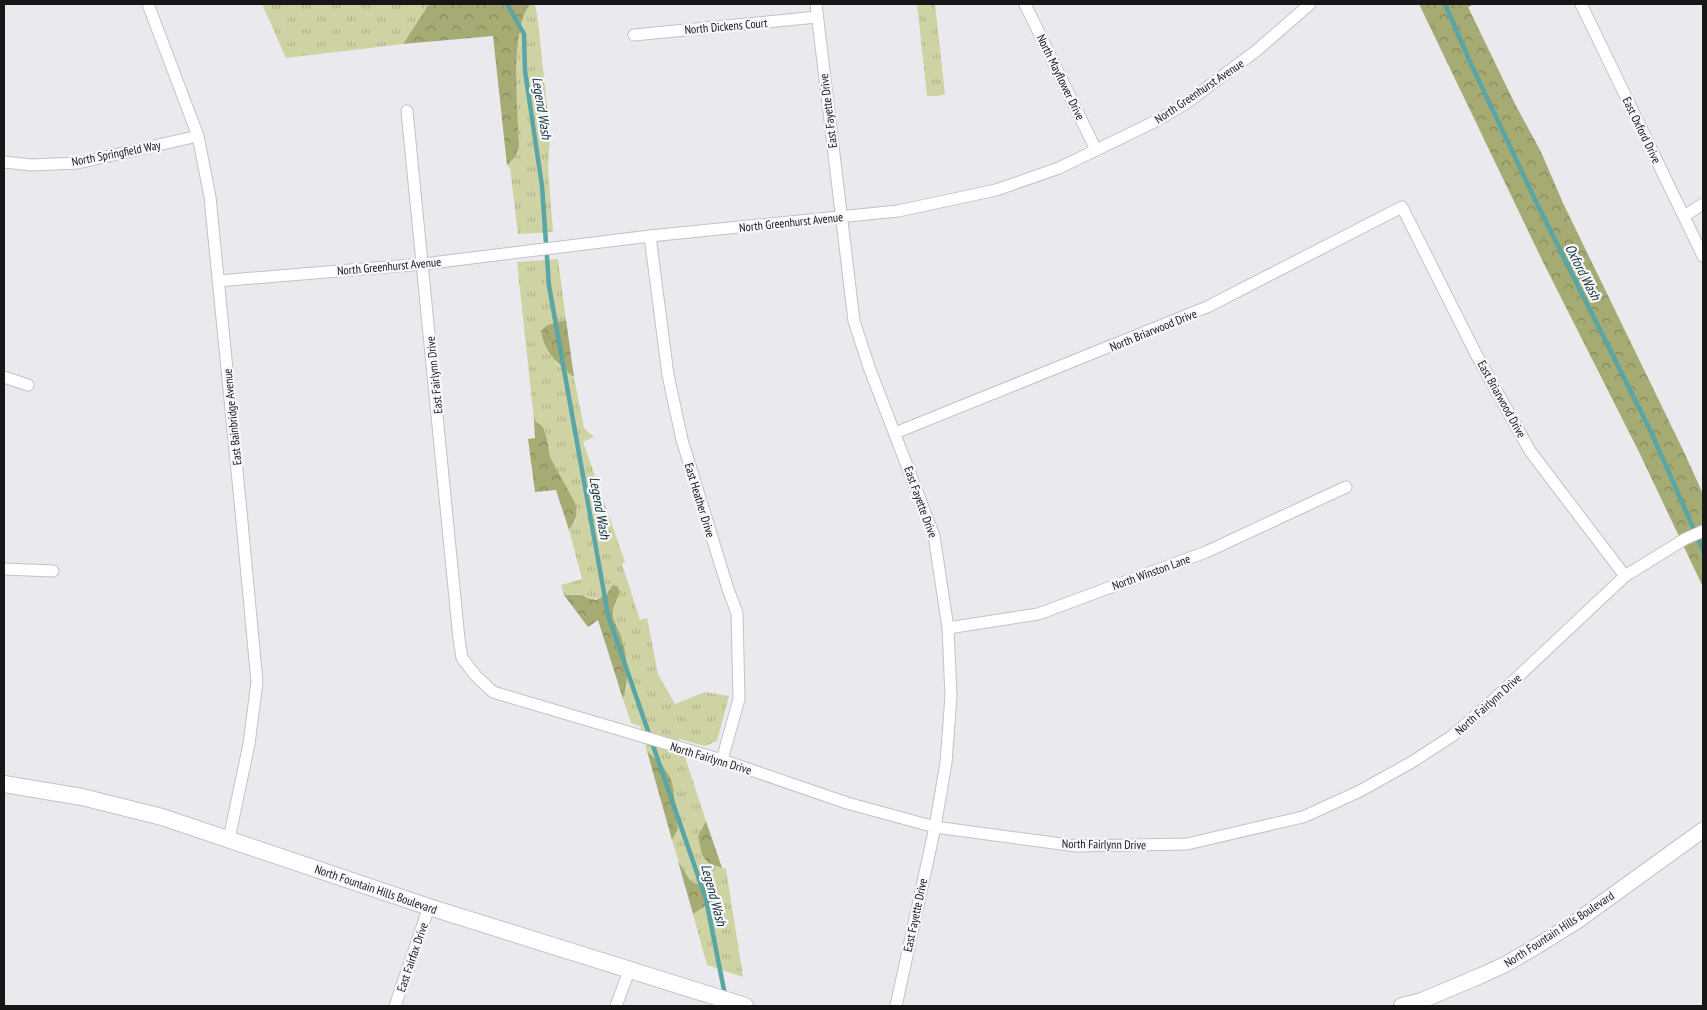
<svg xmlns="http://www.w3.org/2000/svg" width="1707" height="1010" viewBox="0 0 1707 1010" font-family="'PT Sans Narrow',sans-serif">
	<style>
		.grass { fill: url(#grass-tufts) }
		.forest { fill: url(#forest-crowns) }
		.lines { fill: none; stroke-linecap: round; stroke-linejoin: round }
		.stream { stroke: #5aa5a5; stroke-width: 4.5 }
		.minor-casing { stroke: #c2c2c7; stroke-width: 13 }
		.tertiary-casing { stroke: #c2c2c7; stroke-width: 17 }
		.secondary-casing { stroke: #c2c2c7; stroke-width: 18 }
		.minor { stroke: #fff; stroke-width: 11 }
		.tertiary { stroke: #fff; stroke-width: 15 }
		.secondary { stroke: #fff; stroke-width: 16 }
		.labels { text-anchor: middle; dominant-baseline: central; stroke-width: 4.5; stroke-linejoin: round; paint-order: stroke }
		.street-label { font-size: 12px; fill: #171718; stroke: #f7f7fc }
		.water-label { font-size: 14px; font-style: italic; fill: #0f3434; stroke: #f7f7fc }
	</style>
	<defs>
		<pattern id="grass-tufts" width="24" height="20" patternUnits="userSpaceOnUse" patternTransform="scale(1.25)"><rect width="24" height="20" fill="#cfd3a3"/><path d="M3 7l-1-3M5 7V3M7 7l1-3M15 17l-1-3M17 17v-4M19 17l1-3" fill="none" stroke="#b1b48c"/></pattern>
		<pattern id="forest-crowns" width="20" height="18" patternUnits="userSpaceOnUse" patternTransform="scale(1.25)"><rect width="20" height="18" fill="#a6aa73"/><path d="M2 6a3 3 0 1 1 6 0M12 15a3 3 0 1 1 6 0" fill="none" stroke="#86895d"/></pattern>
	</defs>
	<rect width="100%" height="100%" fill="#eaeaee"/>
	<g class="grass">
		<path d="M262 4H432L427 7 403 44 286 58Z"/>
		<path d="M530 4H535L538 21 550 135 548 167 553 232 518 234 510 168 507 165 514 158 517 39 524 11Z"/>
		<path d="M917 4H935L945 94 938 96H927Z"/>
		<path d="M558 259 566 320 547 325 541 331 557 364 574 377 584 428 594 437 583 442 625 562 622 564 640 620 647 618 658 674 675 704 705 692 729 696 717 741 705 746 679 739 706 821 698 836 708 863 726 869 743 977 707 965 693 914 713 901 709 885C704 885 697 885 693 882 681 876 676 852 672 840L678 829 662 765 647 751 640 726 631 723 623 699 627 688 625 658 621 637 614 620 613 609 607 594C594 601 595 599 582 595 577 594 570 595 564 595L561 585 582 579 569 530 576 520 561 479 550 457 547 439 543 427 534 420 517 262Z"/>
	</g>
	<g class="forest">
		<path d="M432 4H530C509 30 518 113 519 147L514 158 507 165 493 36 403 44 427 7Z"/>
		<path d="M1419 4H1474L1468 7 1515 104 1541 152 1563 203 1684 452 1703 494V587L1639 452 1544 264Z"/>
		<path d="M566 320 574 377C558 365 544 351 541 331L547 325Z"/>
		<path d="M534 420 543 427 547 439 550 457 575 503C578 515 576 520 569 530L556 490 535 492 528 439 535 438Z"/>
		<path d="M613 585 617 586 620 592C618 597 614 604 613 610 612 620 618 628 621 636 627 655 630 681 623 699L598 620 588 627 564 595H582L588 598 596 600 607 594Z"/>
		<path d="M647 751 662 765 670 777 673 787 678 829 672 840Z"/>
		<path d="M706 821 722 868 708 863 702 855 698 836Z"/>
		<path d="M678 861 689 879 694 883 713 887 716 894 713 901 693 914Z"/>
	</g>
	<g class="lines">
		<g class="stream">
			<path d="M507 4 524 34 525 71 542 186 549 286 608 615 706 899 725 995"/>
			<path d="M1445 4 1471 64 1538 206 1652 434 1703 550"/>
		</g>
		<defs>
			<g id="minor">
				<path d="M148 4 198 136 210 197 240 501 257 682 249 744 229 839"/>
				<path d="M816 4 854 321 869 367 934 536 948 628 951 696 946 763 935 827 896 1006"/>
				<path d="M1025 4 1096 150"/>
				<path d="M1581 4 1703 256"/>
				<path d="M634 35 817 17"/>
				<path d="M407 111 459 639 462 658 476 676 493 692 722 760 847 803 935 827 1076 846 1187 844 1303 817 1360 791 1412 762 1452 736 1489 704 1625 576 1685 539 1703 531"/>
				<path d="M4 162 31 165 78 163 198 136"/>
				<path d="M1684 216 1703 204"/>
				<path d="M650 236 668 375 682 440 728 589 737 613 739 699 722 760"/>
				<path d="M218 281 423 264 650 236 898 211 996 190 1059 168 1156 121 1185 104 1256 51 1310 4"/>
				<path d="M4 377 28 385"/>
				<path d="M895 433 1207 307 1402 207 1476 354 1530 451 1625 576"/>
				<path d="M4 569 53 571"/>
				<path d="M948 628 1038 614 1206 552 1346 487"/>
				<path d="M395 1006 429 907"/>
				<path d="M616 1006 629 971"/>
			</g>
			<path id="tertiary" d="M1418 1002 1480 976 1506 964 1537 946 1577 921 1703 830"/>
			<g id="secondary">
				<path d="M4 784 82 797 162 817 429 907 745 1006"/>
				<path d="M1402 1006 1418 1002 1419 1006"/>
			</g>
		</defs>
		<use href="#minor" class="minor-casing"/>
		<use href="#tertiary" class="tertiary-casing"/>
		<use href="#secondary" class="secondary-casing"/>
		<use href="#minor" class="minor"/>
		<use href="#tertiary" class="tertiary"/>
		<use href="#secondary" class="secondary"/>
	</g>
	<g class="labels">
		<g class="street-label">
			<text transform="translate(726 26) rotate(-5)">North Dickens Court</text>
			<text transform="translate(1061 77) rotate(64)">North Mayflower Drive</text>
			<text transform="translate(1199 91) rotate(-34)">North Greenhurst Avenue</text>
			<text transform="translate(828 111) rotate(-97)">East Fayette Drive</text>
			<text transform="translate(1642 130) rotate(64)">East Oxford Drive</text>
			<text transform="translate(116 153) rotate(-11)">North Springfield Way</text>
			<text transform="translate(791 222) rotate(-6)">North Greenhurst Avenue</text>
			<text transform="translate(389 266) rotate(-5)">North Greenhurst Avenue</text>
			<text transform="translate(1153 330) rotate(-22)">North Briarwood Drive</text>
			<text transform="translate(434 375) rotate(-96)">East Fairlynn Drive</text>
			<text transform="translate(1502 399) rotate(61)">East Briarwood Drive</text>
			<text transform="translate(232 417) rotate(-96)">East Bainbridge Avenue</text>
			<text transform="translate(700 500) rotate(73)">East Heather Drive</text>
			<text transform="translate(921 502) rotate(70)">East Fayette Drive</text>
			<text transform="translate(1151 572) rotate(-20)">North Winston Lane</text>
			<text transform="translate(1488 704) rotate(-42)">North Fairlynn Drive</text>
			<text transform="translate(711 758) rotate(17)">North Fairlynn Drive</text>
			<text transform="translate(1104 844) rotate(1)">North Fairlynn Drive</text>
			<text transform="translate(376 889) rotate(19)">North Fountain Hills Boulevard</text>
			<text transform="translate(915 915) rotate(-78)">East Fayette Drive</text>
			<text transform="translate(1559 929) rotate(-33)">North Fountain Hills Boulevard</text>
			<text transform="translate(412 957) rotate(-71)">East Fairfax Drive</text>
		</g>
		<g class="water-label">
			<text transform="translate(542 108) rotate(81)">Legend Wash</text>
			<text transform="translate(1583 272) rotate(63)">Oxford Wash</text>
			<text transform="translate(600 508) rotate(80)">Legend Wash</text>
			<text transform="translate(714 895) rotate(75)">Legend Wash</text>
		</g>
	</g>
	<rect width="1707" height="1010" fill="none" stroke="#171718" stroke-width="10"/>
</svg>
